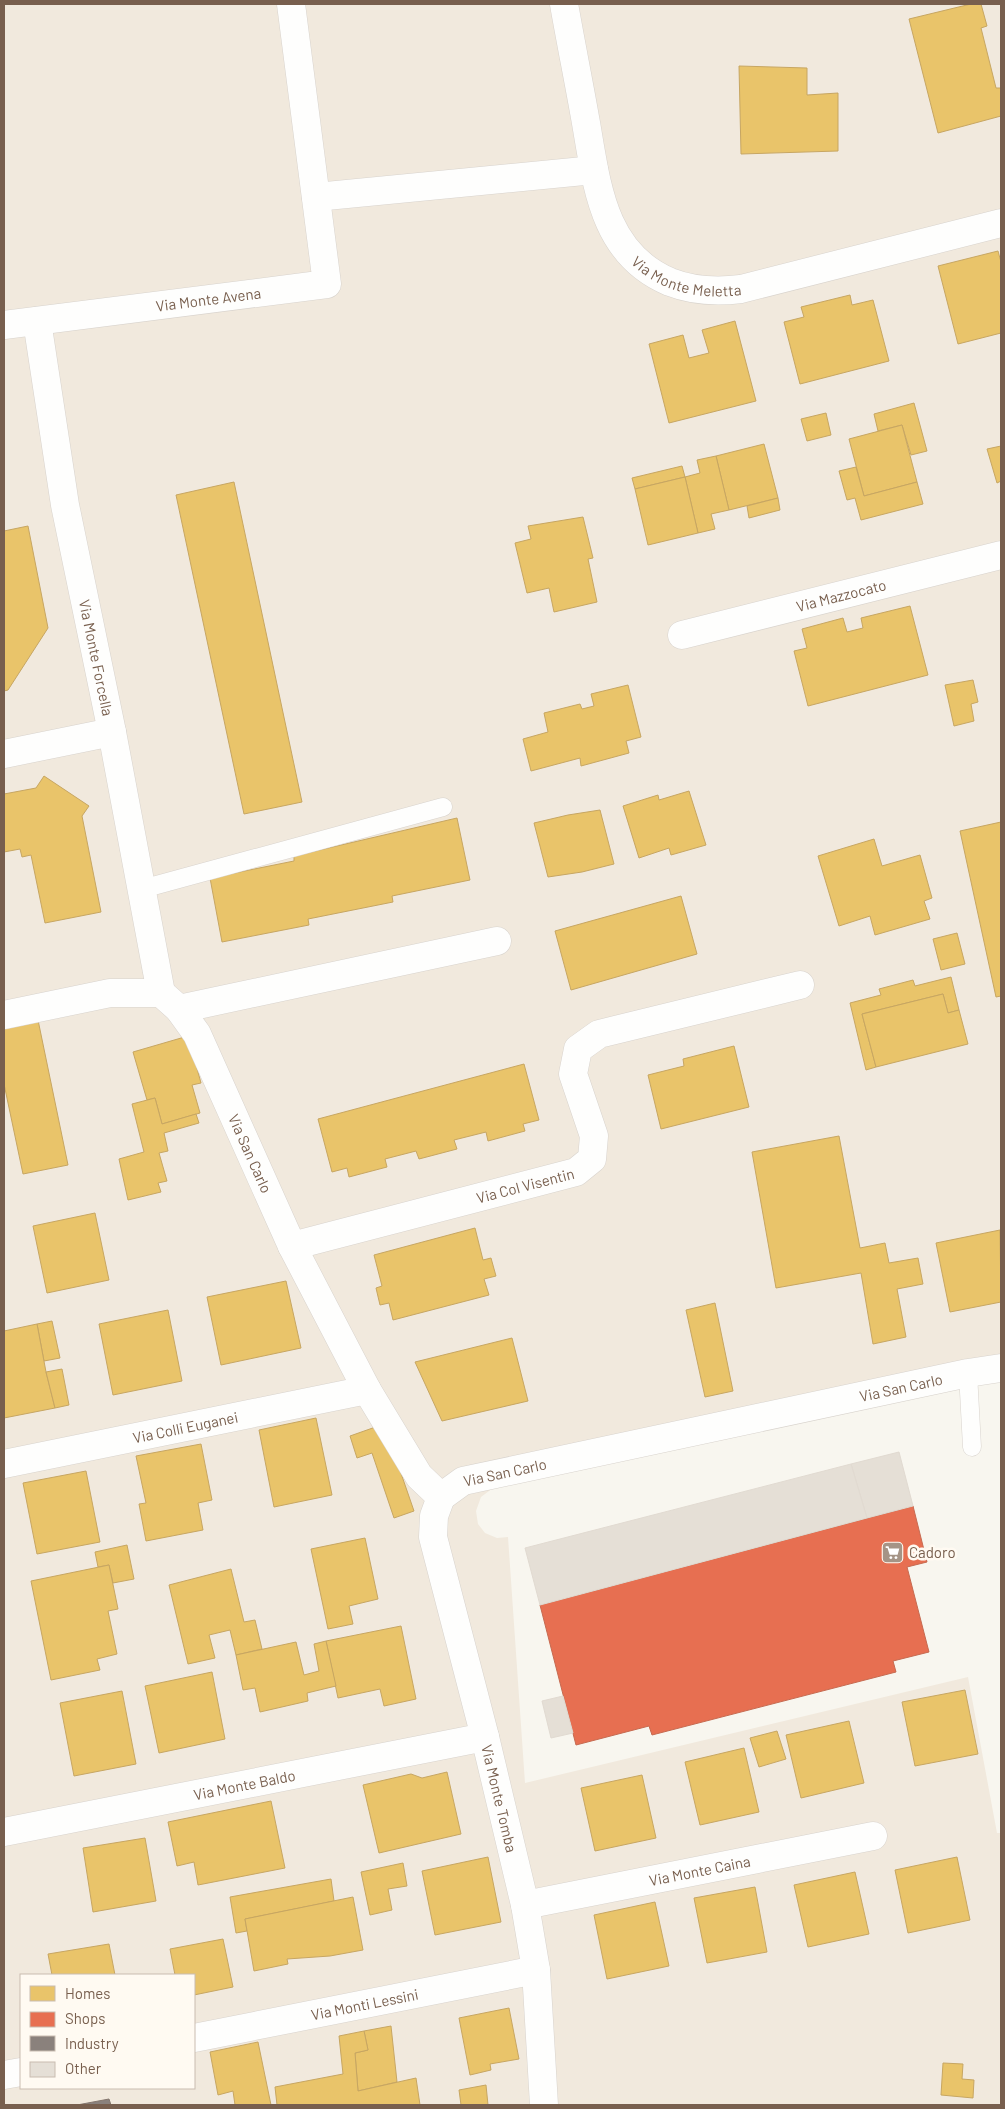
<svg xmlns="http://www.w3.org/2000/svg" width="1005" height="2109" viewBox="0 0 1005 2109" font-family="Barlow,sans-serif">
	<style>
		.residential { fill: #f1e9dd; fill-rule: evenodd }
		.homes { fill: #e9c46a; stroke: #c7a662 }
		.shops { fill: #e76f51; stroke: #c66a50 }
		.industry { fill: #8a817c; stroke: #85776e }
		.building { fill: #e5dfd6; stroke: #e1dad1 }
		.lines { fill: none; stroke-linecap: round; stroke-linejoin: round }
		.lane-casing { stroke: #d8d3cd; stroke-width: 19 }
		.street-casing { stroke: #d8d3cd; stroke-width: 29 }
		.lane { stroke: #fefefd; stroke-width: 18 }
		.street { stroke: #fefefd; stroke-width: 28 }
		.labels { text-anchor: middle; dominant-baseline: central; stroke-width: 5; stroke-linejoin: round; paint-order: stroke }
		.street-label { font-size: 15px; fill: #785f4e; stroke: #fffaf2 }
		.poi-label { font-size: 15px; fill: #785f4e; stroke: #fffaf2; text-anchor: start }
	</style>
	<rect width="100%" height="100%" fill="#f8f6ef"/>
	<path class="residential" d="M4 4H1001V1357L493 1488 481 1497 476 1511 478 1524 485 1533 497 1538 508 1537 525 1783 968 1677 997 1833H1001V2105H4ZM21 1975H194V2088H21Z"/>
	<g class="homes">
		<path d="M971 4H981L987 26 981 28 996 88H1001V116L938 133 909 19Z"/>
		<path d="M739 66 807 68V95L838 93V151L741 154Z"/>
		<path d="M998 251 1001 262V333L958 344 938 266Z"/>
		<path d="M850 295 852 305 873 300 889 361 800 384 784 322 804 317 801 307Z"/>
		<path d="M735 321 756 401 669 423 649 344 683 335 689 358 709 353 702 330Z"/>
		<path d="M914 403 927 451 911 455 902 425 878 431 874 414Z"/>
		<path d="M826 413 831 435 807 441 801 419Z"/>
		<path d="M902 425 917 482 864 496 849 439Z"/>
		<path d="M764 444 778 498 729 510 716 456Z"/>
		<path d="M1001 446V481L997 483 987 449Z"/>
		<path d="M716 456 729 510 711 514 715 529 698 533 685 477 700 473 697 460Z"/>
		<path d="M682 466 685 477 635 489 632 478Z"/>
		<path d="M856 467 864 496 917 482 923 504 861 520 855 498 847 500 839 471Z"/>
		<path d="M685 477 698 533 648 545 635 489Z"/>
		<path d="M234 482 302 802 244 814 176 495Z"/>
		<path d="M778 498 780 510 749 518 747 506Z"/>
		<path d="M583 517 593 558 588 559 597 602 554 612 549 588 527 593 515 543 531 539 528 526Z"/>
		<path d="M28 526 48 628 8 690 4 691V531Z"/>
		<path d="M910 606 928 675 808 706 794 651 807 648 802 629 843 618 847 632 863 628 861 618Z"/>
		<path d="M973 680 978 702 971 704 974 721 954 726 945 685Z"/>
		<path d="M628 685 641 737 626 741 629 753 581 766 580 758 531 771 523 739 548 732 544 713 580 704 582 709 594 706 591 694Z"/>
		<path d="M44 776 89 806 82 816 101 912 45 923 31 855 22 857 20 849 4 852V794L36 788Z"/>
		<path d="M689 791 706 845 671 855 669 848 639 858 623 806 658 795 659 800Z"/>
		<path d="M600 810 614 864 582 872 548 877 534 823 568 815Z"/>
		<path d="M457 818 470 880 392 896 393 902 308 919 309 925 222 942 210 878 294 861V856Z"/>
		<path d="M1001 822V996L996 997 960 831Z"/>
		<path d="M874 839 882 866 920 855 932 898 924 901 930 919 875 935 870 916 839 926 818 856Z"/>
		<path d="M681 896 697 954 571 990 555 931Z"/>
		<path d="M957 933 965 964 941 970 933 939Z"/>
		<path d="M951 977 959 1010 948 1013 943 994 862 1014 876 1067 866 1070 850 1003 881 995 879 989 913 980 915 986Z"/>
		<path d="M943 994 948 1013 959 1010 968 1044 876 1067 862 1014Z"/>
		<path d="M38 1020 68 1165 23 1174 4 1084V1027Z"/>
		<path d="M188 1036 201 1083 192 1085 200 1113 162 1124 155 1098 147 1100 133 1052Z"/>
		<path d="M734 1046 749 1107 661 1129 648 1075 684 1066 683 1059Z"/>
		<path d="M524 1064 539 1120 523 1124 525 1131 488 1141 486 1132 454 1140 457 1149 419 1159 416 1151 385 1159 387 1167 349 1177 347 1168 332 1172 318 1119Z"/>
		<path d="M155 1098 162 1124 196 1114 199 1123 164 1133 168 1151 159 1153 167 1181 158 1183 161 1192 128 1200 119 1159 144 1152 132 1104Z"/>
		<path d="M839 1136 860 1248 885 1243 889 1263 918 1258 923 1284 897 1289 906 1337 873 1344 861 1273 776 1288 752 1152Z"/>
		<path d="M95 1213 109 1280 47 1293 33 1226Z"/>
		<path d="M475 1228 483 1260 491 1258 496 1276 484 1279 489 1295 393 1320 389 1303 380 1305 376 1288 382 1286 374 1255Z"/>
		<path d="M1000 1230 1001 1302 950 1312 936 1243Z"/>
		<path d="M286 1281 301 1348 221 1365 207 1297Z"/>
		<path d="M715 1303 733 1391 705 1397 686 1310Z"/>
		<path d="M168 1310 182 1381 113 1395 99 1324Z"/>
		<path d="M52 1321 60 1358 44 1361 37 1324Z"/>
		<path d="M37 1324 46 1372 55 1408 4 1418V1331Z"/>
		<path d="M512 1338 528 1401 442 1421 415 1362Z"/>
		<path d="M62 1369 69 1405 55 1408 46 1372Z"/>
		<path d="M316 1418 332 1495 274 1507 259 1430Z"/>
		<path d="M384 1424 414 1511 394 1518 372 1453 357 1458 350 1436Z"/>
		<path d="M201 1444 212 1500 198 1503 203 1530 146 1541 139 1504 146 1503 136 1456Z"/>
		<path d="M86 1471 100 1542 37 1554 23 1483Z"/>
		<path d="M365 1538 378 1599 349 1606 353 1624 328 1629 311 1549Z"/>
		<path d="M127 1545 134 1579 113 1583 109 1565 98 1567 95 1552Z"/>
		<path d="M109 1565 118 1609 108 1611 117 1654 97 1659 100 1670 51 1680 31 1581Z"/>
		<path d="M231 1569 244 1622 255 1620 262 1649 236 1655 230 1630 209 1635 215 1658 188 1664 169 1585Z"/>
		<path d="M401 1626 416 1699 384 1706 380 1689 338 1698 326 1641Z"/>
		<path d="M326 1641 336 1686 307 1693 308 1701 260 1712 255 1688 243 1690 236 1655 296 1642 304 1675 319 1671 314 1644Z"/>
		<path d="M212 1672 225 1739 159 1753 145 1686Z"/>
		<path d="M965 1690 978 1754 915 1766 902 1702Z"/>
		<path d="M122 1691 136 1764 74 1776 60 1703Z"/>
		<path d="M849 1721 864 1783 801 1798 786 1735Z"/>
		<path d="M777 1731 786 1759 759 1767 750 1738Z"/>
		<path d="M744 1748 759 1812 700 1825 685 1762Z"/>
		<path d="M447 1772 461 1834 379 1853 363 1785 411 1774 422 1778Z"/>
		<path d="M642 1775 656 1838 595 1851 581 1788Z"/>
		<path d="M271 1801 285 1868 198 1885 194 1862 177 1866 168 1822Z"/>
		<path d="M145 1838 156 1901 93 1912 83 1848Z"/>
		<path d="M488 1857 501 1922 435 1935 422 1871Z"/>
		<path d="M957 1857 970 1920 908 1933 895 1870Z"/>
		<path d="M403 1863 407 1886 388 1889 392 1910 370 1915 361 1872Z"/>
		<path d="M855 1872 869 1934 808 1947 794 1885Z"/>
		<path d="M331 1879 334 1901 245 1919 247 1931 236 1933 230 1897Z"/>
		<path d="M755 1887 767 1952 707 1963 694 1898Z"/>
		<path d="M353 1897 363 1950 330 1956 287 1959 288 1964 254 1971 245 1919Z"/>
		<path d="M655 1902 669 1966 607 1979 594 1915Z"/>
		<path d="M223 1939 233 1987 194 1995V1975H175L170 1949Z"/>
		<path d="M109 1944 115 1975H52L48 1954Z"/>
		<path d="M509 2008 519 2059 490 2064 491 2070 470 2075 459 2018Z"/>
		<path d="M391 2026 397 2082 358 2091 355 2053 368 2050 364 2031Z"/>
		<path d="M364 2031 368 2050 355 2053 358 2091 416 2078 420 2105H277L275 2087 343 2074 339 2036Z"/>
		<path d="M258 2042 271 2105H235L233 2091 218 2095 210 2052Z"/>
		<path d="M943 2063 963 2064 962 2079 974 2080 973 2098 941 2095Z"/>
		<path d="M486 2085 488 2105H461L459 2090Z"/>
	</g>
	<path class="shops" d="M913 1506 927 1562 907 1567 929 1652 893 1661 896 1672 652 1735 649 1726 576 1745 540 1605Z"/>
	<path class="industry" d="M109 2099 111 2105H77Z"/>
	<g class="building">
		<path d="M899 1452 913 1506 867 1518 851 1464Z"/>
		<path d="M851 1464 867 1518 540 1605 525 1548Z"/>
		<path d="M563 1696 573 1733 551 1738 542 1701Z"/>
	</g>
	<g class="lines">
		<defs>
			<g id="lane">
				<path d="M142 889 443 807"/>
				<path d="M968 1373 972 1447"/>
			</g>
			<g id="street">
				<path id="s1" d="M564 4C571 44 579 83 586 123 597 186 603 254 670 282 693 291 717 292 741 289L1001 223"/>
				<path d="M316 197 594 170"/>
				<path id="s2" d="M37 321 65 505 112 732 161 993"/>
				<path id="s3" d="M4 325 327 284 291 4"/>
				<path id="s4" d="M682 635 1001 555"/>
				<path d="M4 754 112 732"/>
				<path d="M179 1009 497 941"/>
				<path id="s5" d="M4 1015 110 993H161L179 1009 197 1034 292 1246 367 1390 419 1476 441 1497"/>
				<path id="s6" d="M292 1246 576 1172 592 1159 594 1136 573 1074 578 1049 599 1034 800 985"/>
				<path id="s7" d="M4 1464 367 1390"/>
				<path id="s8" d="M441 1497 434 1516 433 1537 485 1737 525 1905 536 1970 544 2105"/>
				<path id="s9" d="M441 1497 463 1481 968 1373 1001 1368"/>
				<path id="s10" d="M4 1832 485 1737"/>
				<path id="s11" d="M525 1905 873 1836"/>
				<path id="s12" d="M194 2038 536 1970"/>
				<path d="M4 2075 21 2072"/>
			</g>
		</defs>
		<use href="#lane" class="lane-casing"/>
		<use href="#street" class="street-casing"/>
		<use href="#lane" class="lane"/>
		<use href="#street" class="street"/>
	</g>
	<defs>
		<symbol id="supermarket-square" viewBox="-11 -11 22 22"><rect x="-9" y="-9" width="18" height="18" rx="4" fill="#a59486" stroke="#fffaf2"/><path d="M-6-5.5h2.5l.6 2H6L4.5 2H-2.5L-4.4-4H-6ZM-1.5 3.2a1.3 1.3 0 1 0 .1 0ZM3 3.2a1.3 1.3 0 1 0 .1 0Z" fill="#fff"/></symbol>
	</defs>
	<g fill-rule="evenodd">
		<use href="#supermarket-square" x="880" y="1540" width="25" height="25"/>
	</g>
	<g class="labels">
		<g class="street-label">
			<text stroke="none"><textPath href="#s1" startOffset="325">Via Monte Meletta</textPath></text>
			<text stroke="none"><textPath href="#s3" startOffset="206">Via Monte Avena</textPath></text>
			<text stroke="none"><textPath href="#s4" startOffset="164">Via Mazzocato</textPath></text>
			<text stroke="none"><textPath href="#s2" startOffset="342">Via Monte Forcella</textPath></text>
			<text stroke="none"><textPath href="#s5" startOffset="345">Via San Carlo</textPath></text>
			<text stroke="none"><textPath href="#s6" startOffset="241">Via Col Visentin</textPath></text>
			<text stroke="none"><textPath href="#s9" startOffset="475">Via San Carlo</textPath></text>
			<text stroke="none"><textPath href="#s7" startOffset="185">Via Colli Euganei</textPath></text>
			<text stroke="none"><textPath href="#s9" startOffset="70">Via San Carlo</textPath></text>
			<text stroke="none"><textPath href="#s10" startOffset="245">Via Monte Baldo</textPath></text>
			<text stroke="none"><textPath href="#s8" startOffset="311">Via Monte Tomba</textPath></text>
			<text stroke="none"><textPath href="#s11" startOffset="178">Via Monte Caina</textPath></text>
			<text stroke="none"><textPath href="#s12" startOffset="174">Via Monti Lessini</textPath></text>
		</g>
		<g class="poi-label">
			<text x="909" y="1552">Cadoro</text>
		</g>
	</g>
	<rect width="1005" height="2109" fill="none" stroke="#785f4e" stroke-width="10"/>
	<rect x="20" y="1974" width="175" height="115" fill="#fffaf2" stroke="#c9bcb0"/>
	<rect x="30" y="1986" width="25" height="15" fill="#e9c46a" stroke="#c9bcb0"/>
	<text x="65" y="1999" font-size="15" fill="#785f4e">Homes</text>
	<rect x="30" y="2012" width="25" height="15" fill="#e76f51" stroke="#c9bcb0"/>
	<text x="65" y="2024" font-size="15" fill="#785f4e">Shops</text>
	<rect x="30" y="2036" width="25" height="15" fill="#8a817c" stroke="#c9bcb0"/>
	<text x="65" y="2049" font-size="15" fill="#785f4e">Industry</text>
	<rect x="30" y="2062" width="25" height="15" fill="#e5dfd6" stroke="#c9bcb0"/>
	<text x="65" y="2074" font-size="15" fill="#785f4e">Other</text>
</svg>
